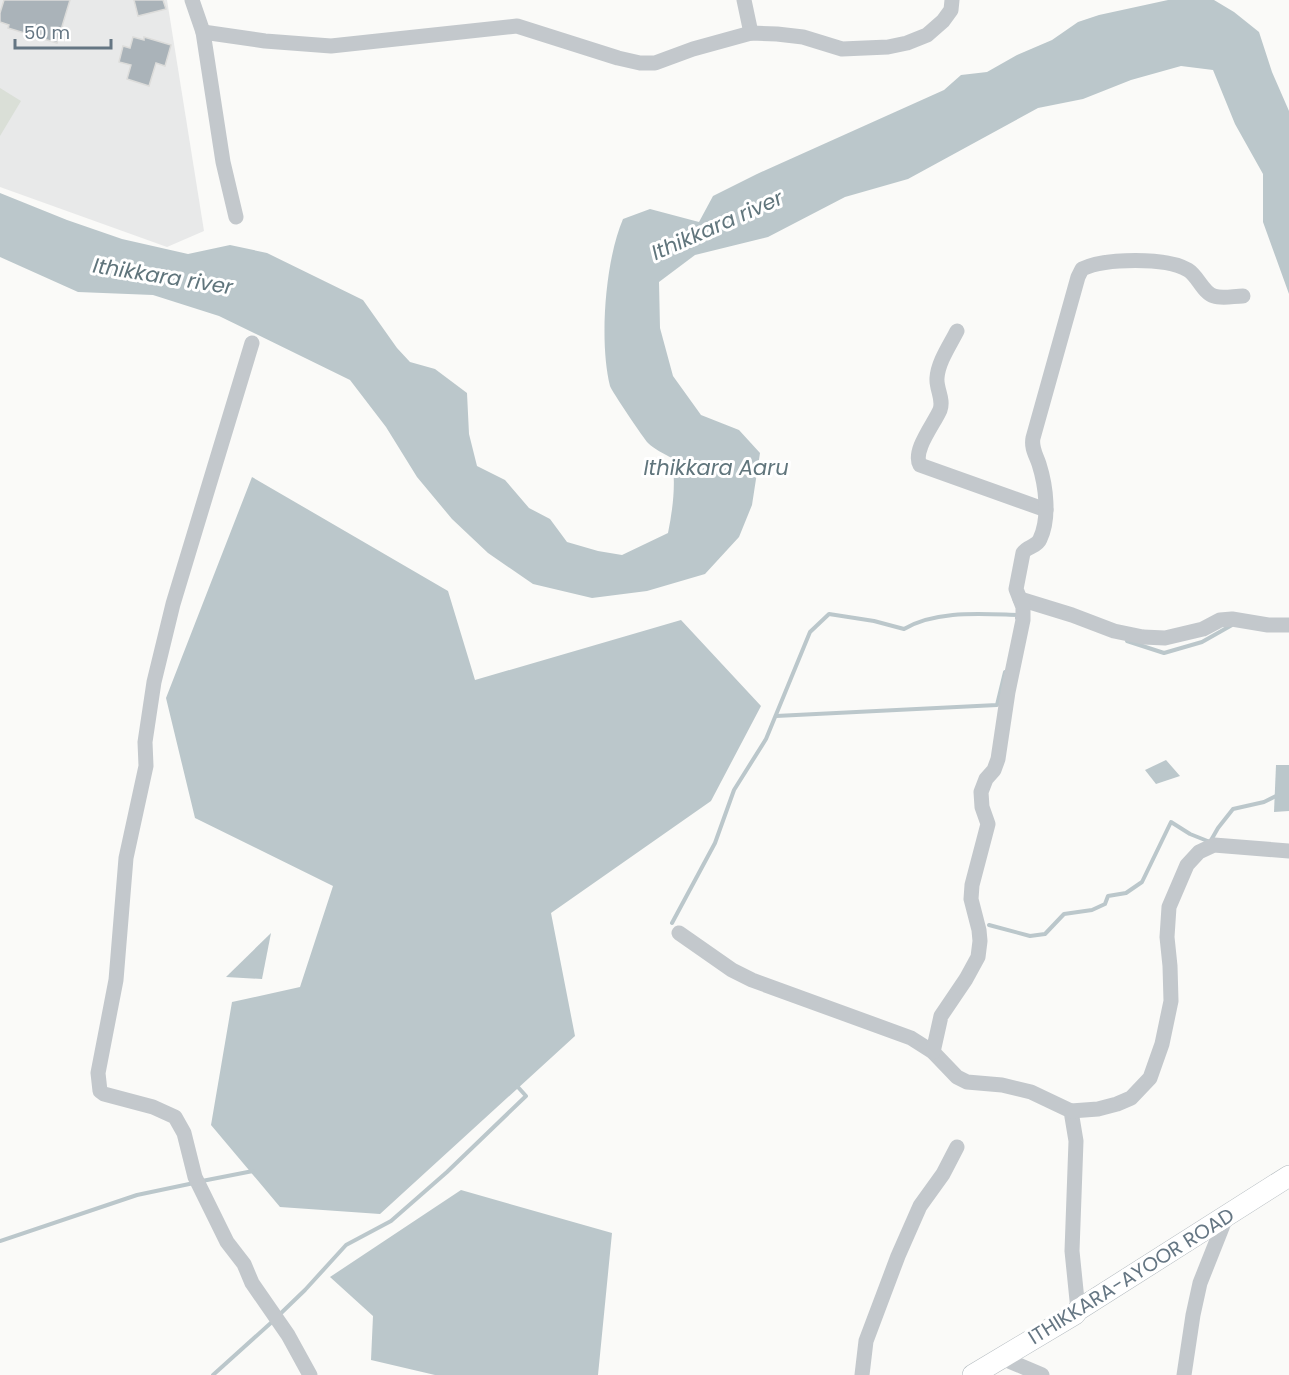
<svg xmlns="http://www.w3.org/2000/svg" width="1289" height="1375" viewBox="0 0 1289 1375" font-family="Poppins,sans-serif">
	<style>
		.built { fill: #e8e9e9 }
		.green { fill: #dadfd7 }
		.water { fill: #bbc7cb }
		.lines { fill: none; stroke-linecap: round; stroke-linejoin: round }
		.stream { stroke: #bbc7cb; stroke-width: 4 }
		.building { fill: #aab3b9; stroke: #dcdcda; stroke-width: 1.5 }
		.secondary-casing { stroke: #b3babf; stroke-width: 22 }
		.street { stroke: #c3c8cc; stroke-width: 15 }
		.secondary { stroke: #fff; stroke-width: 21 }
		.labels { text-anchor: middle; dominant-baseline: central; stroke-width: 6; stroke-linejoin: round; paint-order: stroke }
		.street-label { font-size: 20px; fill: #657683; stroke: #fff }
		.water-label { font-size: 21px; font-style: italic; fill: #60757c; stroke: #fff }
	</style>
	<rect width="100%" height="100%" fill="#fafaf8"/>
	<path class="built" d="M0 0H167L204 231 167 247 0 187Z"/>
	<path class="green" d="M0 88 21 101 0 136Z"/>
	<g class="water">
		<path d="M1168 0H1214L1234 12 1259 32 1272 72 1289 111V294L1263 222V174L1235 124 1213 70 1181 66 1131 80 1083 99 1038 108 908 179 845 197 768 237 695 255 659 282 660 328 673 376 701 415 739 430 760 453 752 505 739 537 705 574 647 591 592 598 533 584 488 553 452 519 417 477 386 427 350 380 219 316 153 295 78 292 0 257V193L67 220 122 239 188 254 230 245 267 253 363 300 397 348 410 362 435 369 467 393 469 434 477 466 505 480 529 508 550 519 567 542 598 551 622 555 668 533C673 508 676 484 672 458 664 454 654 449 648 443 644 439 611 390 610 386 599 342 605 261 623 219L650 209 699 222 713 196 757 174 944 90 961 75 987 72 1017 55 1052 40 1078 22 1099 15Z"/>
		<path d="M252 477 448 591 475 680 681 620 761 706 711 801 551 913 575 1036 380 1214 280 1207 211 1125 232 1002 300 987 333 886 195 818 166 698Z"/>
		<path d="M1166 760 1180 776 1156 784 1145 770Z"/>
		<path d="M1276 765H1289V811L1274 812Z"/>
		<path d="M271 933 262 979 226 977Z"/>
		<path d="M461 1190 612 1233 598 1375H435L371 1360 373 1316 330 1277Z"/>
	</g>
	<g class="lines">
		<g class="stream">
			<path d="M1127 641 1164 653 1202 642 1232 625"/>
			<path d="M776 716 997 705 1005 672"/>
			<path d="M672 923 715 843 734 790 766 739 810 632 829 614 874 621 904 629C936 610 981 614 1018 615L1017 618"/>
			<path d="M989 925 1030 936 1045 934 1064 914 1092 910 1105 904 1108 896 1126 893 1142 882 1171 822 1190 834 1210 842 1218 828 1233 809 1264 802 1278 795"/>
			<path d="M202 1181 253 1171"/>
			<path d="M0 1241 137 1195 194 1183"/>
			<path d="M278 1316 305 1290 346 1245 391 1221 447 1172 526 1096 517 1086"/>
			<path d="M213 1375 273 1321"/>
		</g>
	</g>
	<g class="building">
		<path d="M4 0H70L57 43 8 28 9 25 0 22V13Z"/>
		<path d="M134 0H163L166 9 138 16Z"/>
		<path d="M133 37 144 40V37L171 45 165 66 156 63 149 86 127 79 131 65 119 62 123 46 130 48Z"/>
	</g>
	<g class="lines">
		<defs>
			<path id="secondary" d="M973 1375 1075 1314 1078 1310 1289 1176"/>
		</defs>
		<use href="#secondary" class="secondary-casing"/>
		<g class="street">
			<path d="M192 0 203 32"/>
			<path d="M744 0 751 33"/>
			<path d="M236 217 223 162 203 32 265 41 331 46 517 26 618 58 640 63H655L693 49 751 33 777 34 803 37 842 49 888 47 907 43 927 35 943 21 951 10 952 0"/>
			<path d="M957 331C950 345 938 362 937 378 936 389 944 399 940 410 934 424 912 451 920 465L1046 510"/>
			<path d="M252 343 173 604 154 682 145 742 146 766 126 858 116 980 98 1073 100 1091 104 1094 153 1107 175 1117 184 1133 195 1177 227 1242 244 1264 252 1283 288 1335 310 1375"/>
			<path d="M1020 599 1072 615 1114 631 1143 637 1165 638 1203 629 1220 620 1232 619 1268 625H1289"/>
			<path d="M679 933 732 970 752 980 911 1038 933 1052 957 1077 967 1082 1002 1085 1031 1092 1071 1111 1076 1141 1072 1251 1078 1310"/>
			<path d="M933 1052 941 1016 966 979 978 957 980 941 979 930 971 899 972 885 988 824 982 807 981 792 986 779 994 770 998 759 1008 692 1023 620V607L1016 589 1023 553C1027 546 1037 547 1040 539 1050 518 1046 486 1039 464 1036 455 1031 448 1033 438L1078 277 1082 269C1105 258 1166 257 1188 270 1198 276 1203 293 1214 296 1222 299 1234 296 1243 296"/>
			<path d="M1071 1111 1098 1109 1117 1104 1131 1098 1150 1078 1162 1044 1171 1001 1170 966 1167 937 1169 907 1187 865 1199 852 1214 845 1289 851"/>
			<path d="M1002 1358 1042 1375"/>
			<path d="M862 1375 866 1341 898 1256 920 1206 943 1174 957 1147"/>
			<path d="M1184 1375 1193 1315 1200 1283 1227 1215"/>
		</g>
		<use href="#secondary" class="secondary"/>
	</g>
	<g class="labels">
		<g class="street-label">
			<text transform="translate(1131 1276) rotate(-32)">ITHIKKARA-AYOOR ROAD</text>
		</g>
		<g class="water-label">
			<text transform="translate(717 225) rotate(-24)">Ithikkara river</text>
			<text transform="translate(163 276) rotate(9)">Ithikkara river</text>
			<text x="716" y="467">Ithikkara Aaru</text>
		</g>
	</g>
	<path d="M15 39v9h96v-9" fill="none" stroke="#657683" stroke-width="3"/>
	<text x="24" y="39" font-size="18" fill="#657683" stroke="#ffffff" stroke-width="4.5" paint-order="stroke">50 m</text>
</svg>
